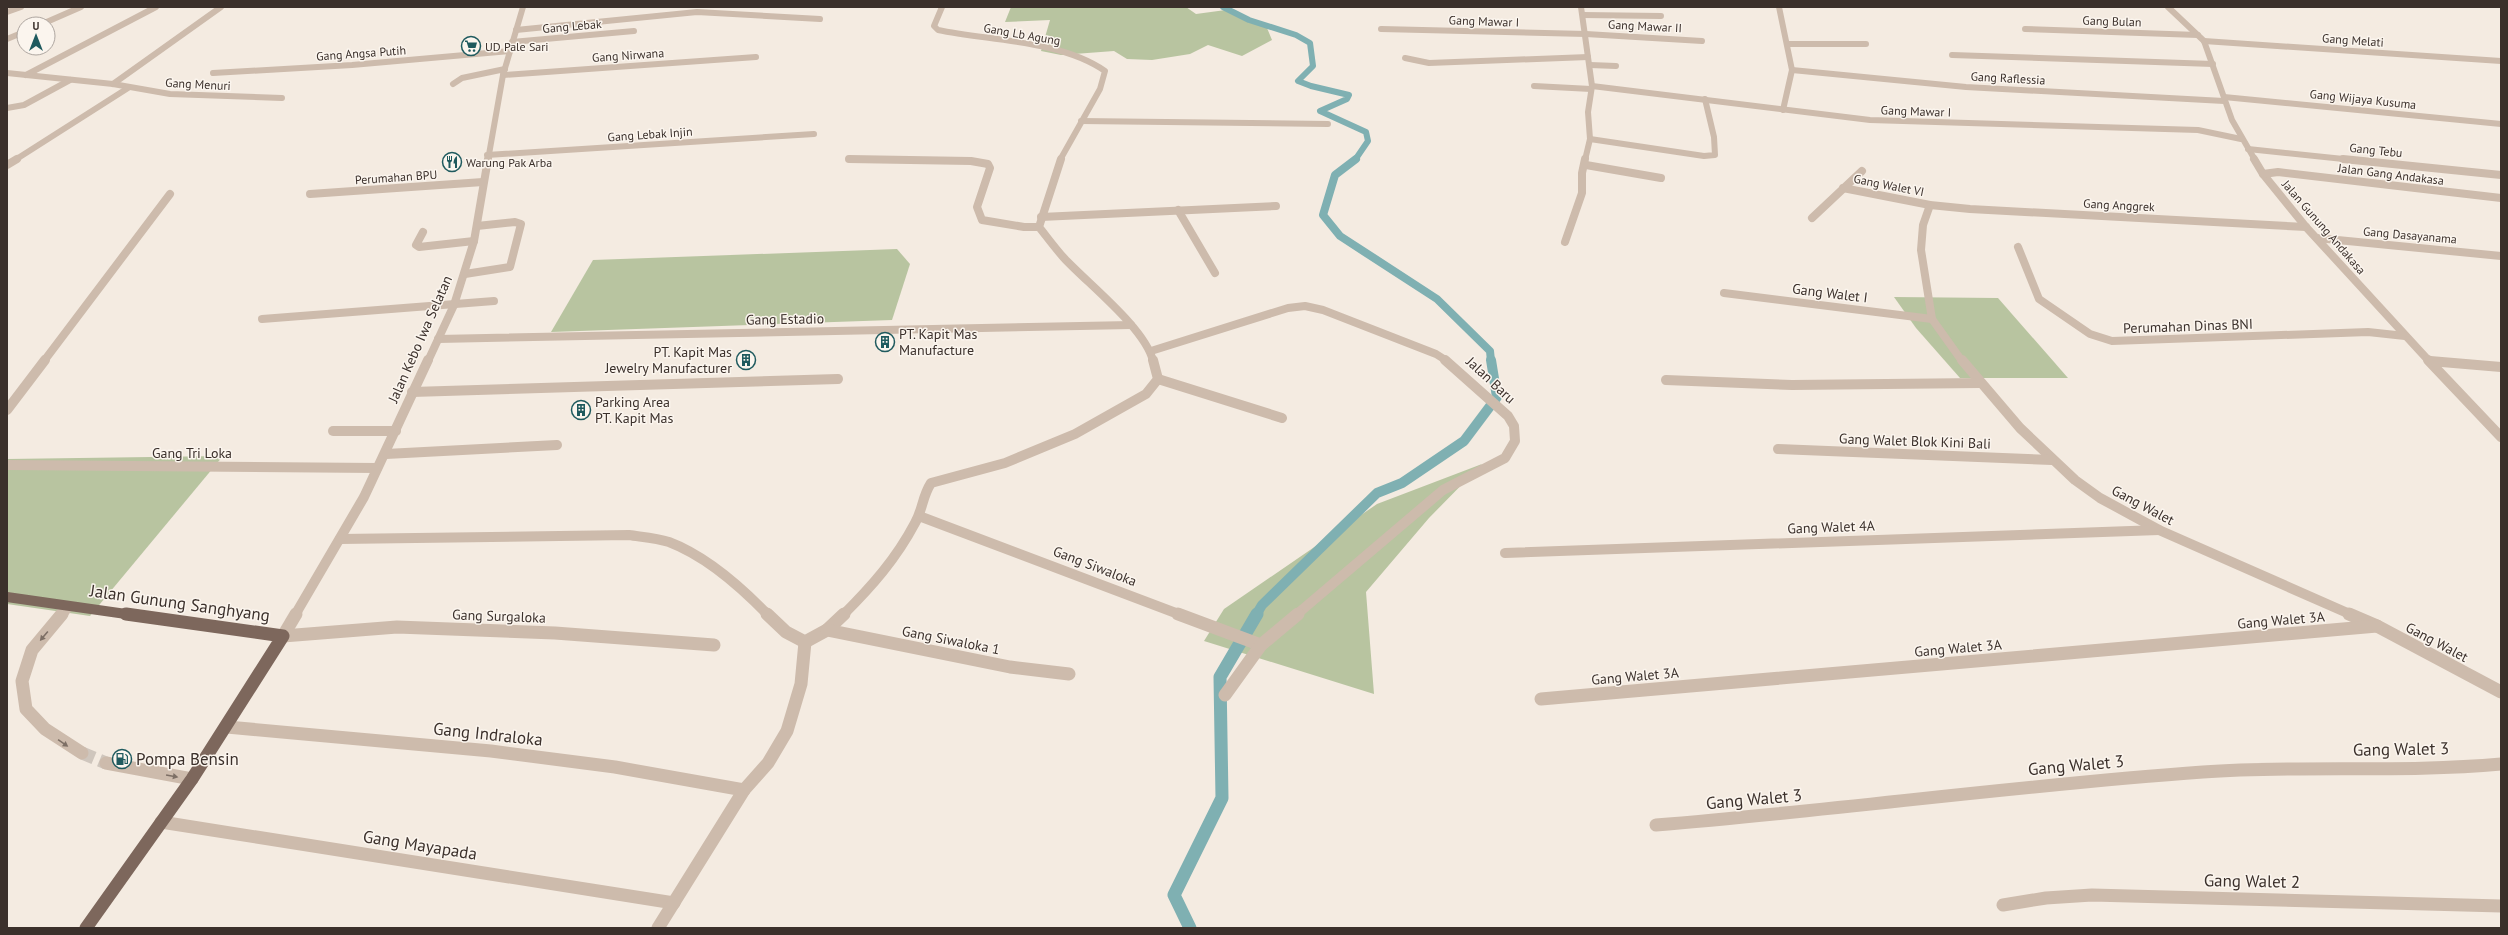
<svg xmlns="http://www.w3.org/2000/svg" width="2508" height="935" viewBox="0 0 2508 935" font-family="'PT Sans',sans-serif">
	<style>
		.green { fill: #b8c4a0 }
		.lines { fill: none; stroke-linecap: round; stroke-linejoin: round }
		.stream-far3 { stroke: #7fb0b2; stroke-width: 6 }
		.stream-far2 { stroke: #7fb0b2; stroke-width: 8 }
		.stream-far1 { stroke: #7fb0b2; stroke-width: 10 }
		.stream { stroke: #7fb0b2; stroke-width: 13 }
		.minor-tunnel { stroke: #cfc6bd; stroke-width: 13; stroke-dasharray: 13 6; stroke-linecap: butt }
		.minor-far3 { stroke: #cdbbac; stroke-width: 6 }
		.minor-far2 { stroke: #cdbbac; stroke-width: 8 }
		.minor-far1 { stroke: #cdbbac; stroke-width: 10 }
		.minor { stroke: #cdbbac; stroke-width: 13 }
		.major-far1 { stroke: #7d675c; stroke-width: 10 }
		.major { stroke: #7d675c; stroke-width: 13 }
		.oneway { fill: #7d6f65 }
		.labels { text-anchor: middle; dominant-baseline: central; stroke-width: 3; stroke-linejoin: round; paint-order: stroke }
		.far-street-label { font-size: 12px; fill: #3b302b; stroke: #fbf5ee }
		.far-poi-label { font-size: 12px; fill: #3b302b; stroke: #fbf5ee; text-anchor: start }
		.street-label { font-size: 14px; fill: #3b302b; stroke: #fbf5ee }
		.poi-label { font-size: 14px; fill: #3b302b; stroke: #fbf5ee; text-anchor: start }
		.near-street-label { font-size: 17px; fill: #3b302b; stroke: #fbf5ee }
		.near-poi-label { font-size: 17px; fill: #3b302b; stroke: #fbf5ee; text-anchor: start }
	</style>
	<rect width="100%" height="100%" fill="#f4ebe1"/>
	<g class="green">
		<path d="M1011 7H1186L1196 14 1233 9 1267 28 1272 40 1242 56 1208 45 1190 54 1152 60 1127 59 1114 51 1061 55 1041 51 1050 20 1005 22Z"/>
		<path d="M897 249 910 264 892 320 551 332 593 260Z"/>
		<path d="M1894 297 1998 298 2068 378H1960L1916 328Z"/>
		<path d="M223 456 90 616 7 604V459Z"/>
		<path d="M1482 464 1429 518 1366 592 1374 694 1204 641 1224 609 1377 504Z"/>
	</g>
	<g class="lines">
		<path class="stream-far3" d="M1223 7 1249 20 1296 35 1310 43 1313 66 1298 81 1311 86 1349 95 1347 99 1320 111 1366 132 1368 141 1355 160"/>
		<path class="stream-far2" d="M1356 159 1335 175 1323 215 1340 236 1437 299 1490 351 1491 361"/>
		<path class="stream-far1" d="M1256 615 1262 605 1377 493 1402 483 1464 441 1497 397 1491 360"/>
		<path class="stream" d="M1190 928 1174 895 1222 798 1220 677 1257 614"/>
		<path class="minor-tunnel" d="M82 753 106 763"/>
		<g class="minor-far3">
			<path d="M942 7 934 26 938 30C991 41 1060 40 1105 71L1100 89 1060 160"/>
			<path d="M1581 7 1592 86 1588 112 1590 139 1585 160"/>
			<path d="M1779 7 1792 70 1783 110"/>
			<path d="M2168 7 2204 41 2232 120 2255 160"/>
			<path d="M7 12 21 7"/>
			<path d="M1583 15 1661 16"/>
			<path d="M42 24 81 7"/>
			<path d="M1381 29 1586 34 1702 41"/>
			<path d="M2025 29 2198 35"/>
			<path d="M516 30 697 12 820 19"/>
			<path d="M7 39 24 32"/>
			<path d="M2204 41 2501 61"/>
			<path d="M512 42 634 31"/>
			<path d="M1788 44H1866"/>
			<path d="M1952 55 2213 64"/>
			<path d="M1405 58 1429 63 1588 57"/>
			<path d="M1590 65 1616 66"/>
			<path d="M1792 70 1966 87 2224 101"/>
			<path d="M7 73 113 84 170 94 282 98"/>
			<path d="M213 73 352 65 510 51"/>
			<path d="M26 75 156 7"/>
			<path d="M503 75 756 57"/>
			<path d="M113 84 221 7"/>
			<path d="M453 84 462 78 505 69"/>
			<path d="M1534 86 1591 89"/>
			<path d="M1592 86 1870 120 2198 130 2241 139"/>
			<path d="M2224 97 2501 124"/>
			<path d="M7 108 24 105 70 80"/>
			<path d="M1081 121 1328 124"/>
			<path d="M1590 139 1704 156 1715 155 1714 137 1705 99"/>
			<path d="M2248 149 2353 160"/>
			<path d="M487 155 814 134"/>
			<path d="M849 159 894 160"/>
			<path d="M15 160 128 88"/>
			<path d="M488 160 503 75 523 7"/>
		</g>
		<g class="minor-far2">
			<path d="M849 159 971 161 988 164 990 168 977 207 982 220 1024 227H1039"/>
			<path d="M1061 159 1039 227C1047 237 1055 248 1064 258 1088 284 1145 328 1153 361"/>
			<path d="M2254 159 2263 174 2306 227 2429 361"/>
			<path d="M2343 159 2501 175"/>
			<path d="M7 165 17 159"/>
			<path d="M1586 165 1661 178"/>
			<path d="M2263 174 2278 172 2501 198"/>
			<path d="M1843 188 1930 205 1970 209 2306 227"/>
			<path d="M310 194 483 182"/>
			<path d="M1930 205 1923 225 1921 250 1932 319 1962 361"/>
			<path d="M1178 210 1215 273"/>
			<path d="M1041 217 1276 206"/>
			<path d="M1812 218 1862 171"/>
			<path d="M423 232 416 245 419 247 474 241"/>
			<path d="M2317 238 2501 256"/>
			<path d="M1565 242 1582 193V173L1585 159"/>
			<path d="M2018 247 2039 299 2090 334 2112 341 2368 332 2405 336"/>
			<path d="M465 274 510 267 521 224 515 222 477 226"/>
			<path d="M1724 293 1932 319"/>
			<path d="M262 319 494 301"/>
			<path d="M438 339 1131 325"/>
			<path d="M1151 351 1288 308 1305 306 1323 310 1436 354 1447 361"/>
			<path d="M44 361 170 194"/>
			<path d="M428 361 454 305 474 241 488 159"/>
		</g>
		<g class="minor-far1">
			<path d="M1962 360 2020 428 2075 480 2100 498 2159 530 2352 615"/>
			<path d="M2428 360 2501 437"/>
			<path d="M2430 361 2501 367"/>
			<path d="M1158 379 1282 418"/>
			<path d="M1666 380 1792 385 1980 383"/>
			<path d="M412 392 838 379"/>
			<path d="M7 410 45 360"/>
			<path d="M333 431H396"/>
			<path d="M1778 449 2052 460"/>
			<path d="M386 454 557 445"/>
			<path d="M7 465 377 468"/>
			<path d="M919 516 1181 615"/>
			<path d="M340 539 629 535C642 537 656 538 669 542 706 556 741 587 768 615"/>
			<path d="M1505 553 2159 530"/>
			<path d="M62 615 69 606"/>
			<path d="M295 615 364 497 428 360"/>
			<path d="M843 615C872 586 896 559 915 523 923 509 922 497 931 483L1005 463 1075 434 1146 394 1158 379 1153 360"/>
			<path d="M1296 615 1443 490 1505 458 1515 441 1514 426 1508 416 1445 360"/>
		</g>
		<g class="minor">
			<path d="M62 614 32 650 22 681 26 709 45 729 82 753"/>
			<path d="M767 614 786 632 805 642 827 630 844 614"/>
			<path d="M1178 614 1261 645"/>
			<path d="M2349 614 2377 626 2501 692"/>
			<path d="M827 630 1010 667 1069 674"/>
			<path d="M283 636 296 614"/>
			<path d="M283 636 397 627 555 633 714 645"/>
			<path d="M1225 695 1261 645 1298 614"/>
			<path d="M1541 699 2377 626"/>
			<path d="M227 727 491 751 615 767 744 790"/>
			<path d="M106 763 192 779"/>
			<path d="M161 822 674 903"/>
			<path d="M1656 825C1839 810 2020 785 2203 772 2302 765 2402 773 2501 764"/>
			<path d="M2003 905 2046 898 2092 895 2501 906"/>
			<path d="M658 928 744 790 768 763 787 731 801 684 805 642"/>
		</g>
		<path class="major-far1" d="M7 597 133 615"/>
		<path class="major" d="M86 928 192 779 283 636 126 614"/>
	</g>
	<defs><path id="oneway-solid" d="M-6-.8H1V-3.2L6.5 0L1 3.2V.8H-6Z"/></defs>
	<g class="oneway">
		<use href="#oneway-solid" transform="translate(44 636) rotate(130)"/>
		<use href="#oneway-solid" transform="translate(63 743) rotate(35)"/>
		<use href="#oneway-solid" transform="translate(172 776) rotate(10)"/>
	</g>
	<defs>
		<symbol id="supermarket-ring" viewBox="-11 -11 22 22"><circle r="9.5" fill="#fbf5ee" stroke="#1f5a5e" stroke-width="1.5"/><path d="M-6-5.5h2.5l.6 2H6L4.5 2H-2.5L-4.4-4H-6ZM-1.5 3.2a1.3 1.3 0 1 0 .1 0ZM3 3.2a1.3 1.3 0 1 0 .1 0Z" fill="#1f5a5e"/></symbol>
		<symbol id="restaurant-ring" viewBox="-11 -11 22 22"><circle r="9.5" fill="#fbf5ee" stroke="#1f5a5e" stroke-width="1.5"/><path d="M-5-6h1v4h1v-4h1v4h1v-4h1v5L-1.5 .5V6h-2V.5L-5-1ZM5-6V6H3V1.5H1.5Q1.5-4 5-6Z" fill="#1f5a5e"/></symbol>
		<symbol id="building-ring" viewBox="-11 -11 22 22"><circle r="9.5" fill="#fbf5ee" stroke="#1f5a5e" stroke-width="1.5"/><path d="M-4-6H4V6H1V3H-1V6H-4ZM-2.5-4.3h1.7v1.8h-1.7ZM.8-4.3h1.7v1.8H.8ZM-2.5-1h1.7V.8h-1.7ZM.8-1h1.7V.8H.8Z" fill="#1f5a5e"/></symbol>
		<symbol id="fuel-ring" viewBox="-11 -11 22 22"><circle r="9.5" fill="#fbf5ee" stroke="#1f5a5e" stroke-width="1.5"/><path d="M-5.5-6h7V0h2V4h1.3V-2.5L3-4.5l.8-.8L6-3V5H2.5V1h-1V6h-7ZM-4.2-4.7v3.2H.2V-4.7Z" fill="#1f5a5e"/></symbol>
	</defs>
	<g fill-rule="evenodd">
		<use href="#supermarket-ring" x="460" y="35" width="22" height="22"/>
		<use href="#restaurant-ring" x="441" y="151" width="22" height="22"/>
		<use href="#building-ring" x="874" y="331" width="22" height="22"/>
		<use href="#building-ring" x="735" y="349" width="22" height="22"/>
		<use href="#building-ring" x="570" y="399" width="22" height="22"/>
		<use href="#fuel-ring" x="111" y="748" width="22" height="22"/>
	</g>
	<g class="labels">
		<g class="far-street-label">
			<text transform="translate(1484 21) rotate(2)">Gang Mawar I</text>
			<text transform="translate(2112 21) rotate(2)">Gang Bulan</text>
			<text transform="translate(572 26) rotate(-5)">Gang Lebak</text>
			<text transform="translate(1645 26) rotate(3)">Gang Mawar II</text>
			<text transform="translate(1022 34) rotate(10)">Gang Lb Agung</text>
			<text transform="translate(2353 40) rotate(4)">Gang Melati</text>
			<text transform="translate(361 53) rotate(-4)">Gang Angsa Putih</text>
			<text transform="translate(628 55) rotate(-4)">Gang Nirwana</text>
			<text transform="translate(2008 78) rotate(3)">Gang Raflessia</text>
			<text transform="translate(198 84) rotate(3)">Gang Menuri</text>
			<text transform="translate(2363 99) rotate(6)">Gang Wijaya Kusuma</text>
			<text transform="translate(1916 111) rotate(2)">Gang Mawar I</text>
			<text transform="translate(650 134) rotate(-4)">Gang Lebak Injin</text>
			<text transform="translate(2376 150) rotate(6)">Gang Tebu</text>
			<text transform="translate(2391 174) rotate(7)">Jalan Gang Andakasa</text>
			<text transform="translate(396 177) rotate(-4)">Perumahan BPU</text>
			<text transform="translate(1889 185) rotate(11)">Gang Walet VI</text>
			<text transform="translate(2119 205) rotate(3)">Gang Anggrek</text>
			<text transform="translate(2324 227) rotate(49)">Jalan Gunung Andakasa</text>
			<text transform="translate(2410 235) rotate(5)">Gang Dasayanama</text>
		</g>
		<g class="far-poi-label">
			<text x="485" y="46">UD Pale Sari</text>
			<text x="466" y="162">Warung Pak Arba</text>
		</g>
		<g class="street-label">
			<text transform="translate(1830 293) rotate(7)">Gang Walet I</text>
			<text transform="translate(785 319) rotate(-1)">Gang Estadio</text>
			<text transform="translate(2188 326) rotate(-2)">Perumahan Dinas BNI</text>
			<text transform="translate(420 339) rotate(-66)">Jalan Kebo Iwa Selatan</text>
			<text transform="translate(1491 380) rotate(43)">Jalan Baru</text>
			<text transform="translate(1915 441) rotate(2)">Gang Walet Blok Kini Bali</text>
			<text x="192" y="453">Gang Tri Loka</text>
			<text transform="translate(2143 505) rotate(28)">Gang Walet</text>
			<text transform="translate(1831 527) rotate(-2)">Gang Walet 4A</text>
			<text transform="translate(1095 566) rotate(21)">Gang Siwaloka</text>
			<text transform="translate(499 616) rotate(2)">Gang Surgaloka</text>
			<text transform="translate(2281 620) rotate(-5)">Gang Walet 3A</text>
			<text transform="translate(951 640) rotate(11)">Gang Siwaloka 1</text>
			<text transform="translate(2437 642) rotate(28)">Gang Walet</text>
			<text transform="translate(1958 648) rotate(-5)">Gang Walet 3A</text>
			<text transform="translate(1635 676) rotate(-5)">Gang Walet 3A</text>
		</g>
		<g class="poi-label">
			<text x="899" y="334">PT. Kapit Mas<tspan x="899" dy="16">Manufacture</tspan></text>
			<text x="732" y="352" text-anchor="end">PT. Kapit Mas<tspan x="732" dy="16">Jewelry Manufacturer</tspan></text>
			<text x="595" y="402">Parking Area<tspan x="595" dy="16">PT. Kapit Mas</tspan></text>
		</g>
		<g class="near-street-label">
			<text transform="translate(180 603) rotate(8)">Jalan Gunung Sanghyang</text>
			<text transform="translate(488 734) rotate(6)">Gang Indraloka</text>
			<text transform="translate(2401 749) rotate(-1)">Gang Walet 3</text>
			<text transform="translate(2076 765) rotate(-5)">Gang Walet 3</text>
			<text transform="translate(1754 799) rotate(-5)">Gang Walet 3</text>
			<text transform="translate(420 845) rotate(9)">Gang Mayapada</text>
			<text transform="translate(2252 881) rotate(1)">Gang Walet 2</text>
		</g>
		<g class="near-poi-label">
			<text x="136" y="759">Pompa Bensin</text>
		</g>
	</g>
	<rect width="2508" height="935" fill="none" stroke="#3b302b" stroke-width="16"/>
	<g transform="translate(36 36)"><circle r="19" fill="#fbf5ee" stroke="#aea6a0"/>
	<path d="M0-3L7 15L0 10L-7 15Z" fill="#1f5a5e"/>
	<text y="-6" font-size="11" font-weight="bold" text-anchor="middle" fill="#3b302b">U</text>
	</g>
</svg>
